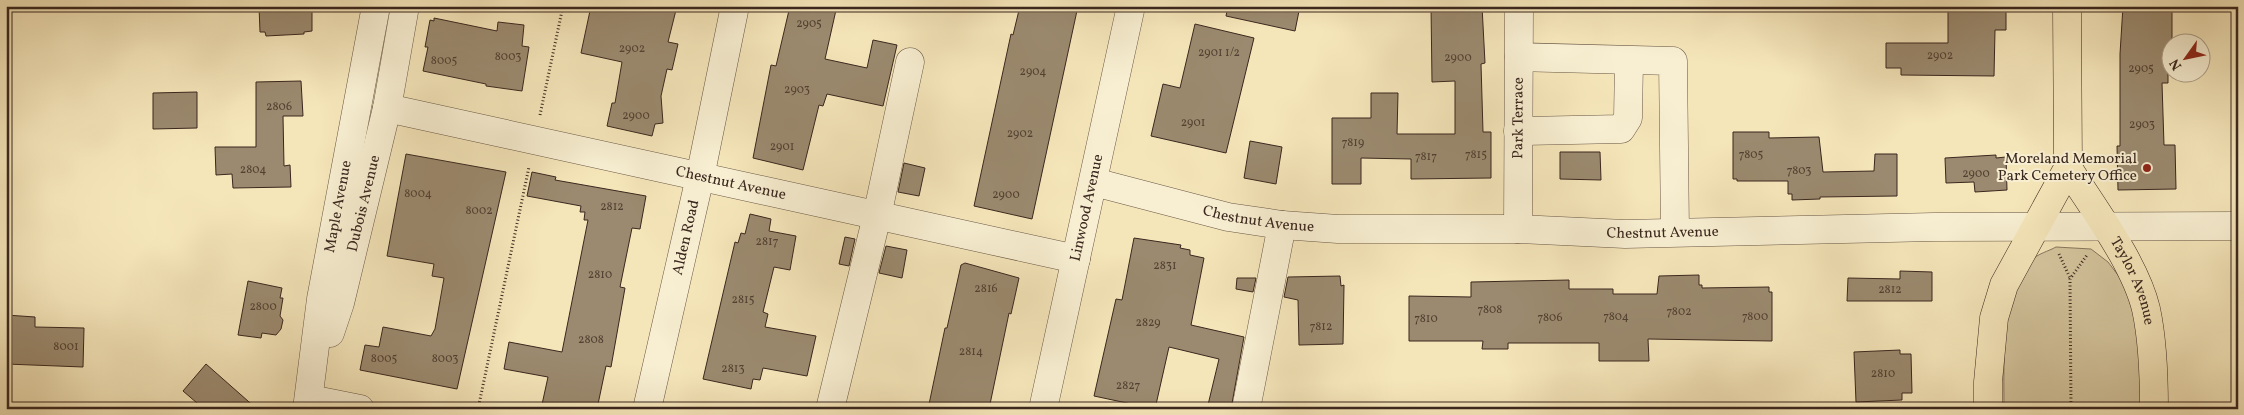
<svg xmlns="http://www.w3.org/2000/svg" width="2244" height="415" viewBox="0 0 2244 415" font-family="Vollkorn,serif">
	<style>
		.green { fill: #d5c69f; stroke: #88765e }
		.building { fill: #9b8a6f; stroke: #3a271e }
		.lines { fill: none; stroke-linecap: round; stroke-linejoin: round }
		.minor-casing { stroke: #695745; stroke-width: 29 }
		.major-casing { stroke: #3a271e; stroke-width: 29 }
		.path { stroke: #3a271e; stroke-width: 3; stroke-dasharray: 1 2.5; stroke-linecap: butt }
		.minor { stroke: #f8efd2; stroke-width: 28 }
		.major { stroke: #f5e6ba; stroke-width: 28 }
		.poi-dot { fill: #8f2418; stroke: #f8efd2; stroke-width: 2 }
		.labels { text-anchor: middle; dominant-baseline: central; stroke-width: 4; stroke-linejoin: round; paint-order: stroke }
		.number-label { font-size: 12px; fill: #524032 }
		.street-label { font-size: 15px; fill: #3a271e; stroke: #f8efd2 }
		.poi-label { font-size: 15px; fill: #3a271e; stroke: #f8efd2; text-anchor: end }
	</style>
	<rect width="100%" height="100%" fill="#f5e6ba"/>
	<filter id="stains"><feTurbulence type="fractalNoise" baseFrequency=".004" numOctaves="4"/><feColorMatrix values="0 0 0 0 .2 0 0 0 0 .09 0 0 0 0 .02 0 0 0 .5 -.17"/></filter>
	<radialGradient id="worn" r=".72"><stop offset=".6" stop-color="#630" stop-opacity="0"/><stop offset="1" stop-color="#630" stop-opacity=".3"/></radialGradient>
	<path class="green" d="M2056 247 2091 249 2108 262 2121 279 2138 320 2141 409H2004C2004 364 2000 295 2032 260 2037 254 2049 251 2056 247Z"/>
	<g class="building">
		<path d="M259 6H312V31L304 32V34L266 36 265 32H260Z"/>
		<path d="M591 6H677L668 42 678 44 672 70 667 69 661 96 663 123 655 124 652 136 607 126 612 103H615L622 62 581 53Z"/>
		<path d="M790 6H821L836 10 825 59 867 68 873 40 897 45 883 106 827 94 823 106 819 105 803 170 753 158 771 65 776 66Z"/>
		<path d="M1020 6H1078L1032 219 974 206 1011 34 1013 35Z"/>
		<path d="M1228 6H1300L1295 31 1226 16Z"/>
		<path d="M1431 6H1482L1485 63 1481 64 1483 132H1491V178L1411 179V159L1361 158V184H1332V118H1371V93H1398L1397 134H1455V81L1432 82Z"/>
		<path d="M1948 6H2006V30H1995L1994 76 1901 75V68H1886V43H1948Z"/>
		<path d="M2123 6H2172V68H2168V83H2162L2164 145H2175L2176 189 2118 190 2117 146H2120V54Z"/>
		<path d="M434 18 497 31 498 22 524 25 522 46 529 47 522 91 486 86V84L423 71 428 47H425L430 20 434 21Z"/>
		<path d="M1195 24 1254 38 1226 153 1151 136 1163 84 1180 88Z"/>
		<path d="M301 81 303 116H283L284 166 290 165 291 187 233 188 232 174 216 175 215 147H256V82Z"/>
		<path d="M197 92V128L153 129V93Z"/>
		<path d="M1733 132H1769V138L1819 137 1823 172 1874 171 1875 154H1897V196L1820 197V199L1792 200V194H1788V181H1737V179H1733Z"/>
		<path d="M1250 141 1282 147 1276 184 1244 178Z"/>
		<path d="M1560 152H1600L1601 180 1560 179Z"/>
		<path d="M406 154 506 172 457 389 360 370 365 345 379 347 383 327 431 336 435 329 444 278 432 276 434 264 387 256Z"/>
		<path d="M1996 155V158L2006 157 2007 190 1975 192 1974 182 1946 183 1945 158Z"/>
		<path d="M904 163 925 168 919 196 898 192Z"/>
		<path d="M532 172 556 177 555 180 646 196 640 229 632 228 620 287 625 288 611 367 606 366 597 409H541L548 377 504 369 509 342 562 352 588 220H584L585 212H580L581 206 527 196Z"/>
		<path d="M750 214 771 219 769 231 796 236 790 270 774 267 763 312 768 314 765 327 816 336 807 376 763 368 760 380 753 379 751 389 703 379 735 242 738 243 741 233 745 234Z"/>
		<path d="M845 237 855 239 849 266 839 264Z"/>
		<path d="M1134 238 1181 245 1180 248 1190 250V255L1204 258 1191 325 1244 337 1231 409H1207L1219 359 1169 347 1155 409 1094 396 1116 299 1122 300Z"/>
		<path d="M886 246 907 250 902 278 879 273Z"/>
		<path d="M965 263 1019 278 1011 314 1009 313 989 409H928L945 328H947L961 265Z"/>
		<path d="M1900 271 1932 272V301H1847L1848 278 1900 279Z"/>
		<path d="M1699 275V285H1702V288L1769 287V292H1772V341L1648 339 1649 361H1599V343H1508V349H1482L1483 341H1409V296L1471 297V282L1569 280V289H1613V294H1657L1659 276Z"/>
		<path d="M1340 276 1341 286 1344 285 1343 344 1299 345 1298 300 1284 297 1288 277Z"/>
		<path d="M1237 278H1256L1253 292 1236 289Z"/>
		<path d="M248 281 282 288 280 298H283L280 316 283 320 281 329 276 335 262 333 261 338 238 335Z"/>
		<path d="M6 315 35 317V327L84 328 83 367 6 364Z"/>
		<path d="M1900 350V354H1911L1912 393H1902V400L1856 402 1854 352Z"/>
		<path d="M206 364 257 409H204L183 391Z"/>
	</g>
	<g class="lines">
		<defs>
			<g id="minor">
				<path d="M1519 57 1673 61 1675 232"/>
				<path id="s1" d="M387 108 1076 259"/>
				<path d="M1518 131 1621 129 1628 118 1629 61"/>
				<path id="s2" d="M1094 182 1228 217 1282 225 1338 229H1518L1625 234 1934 227 2238 226"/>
				<path id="s3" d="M1518 229 1519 6"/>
				<path id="s4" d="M330 333 340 303 387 108 405 6"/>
				<path d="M310 399 360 409"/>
				<path id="s5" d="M307 409 321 299 376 6"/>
				<path id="s6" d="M647 409 700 177 735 6"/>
				<path d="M830 409 877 216 910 62"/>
				<path id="s7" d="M1043 409 1131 6"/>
				<path d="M1246 409 1282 225"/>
			</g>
			<g id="major">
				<path id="s8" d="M2068 168C2093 208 2135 263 2146 309 2153 341 2154 376 2154 409"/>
				<path d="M1988 409V382L1994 318 2004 285 2068 168 2067 6"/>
			</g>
		</defs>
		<use href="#minor" class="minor-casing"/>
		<use href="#major" class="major-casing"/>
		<g class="path">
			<path d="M540 115 563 6"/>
			<path d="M2059 254 2070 278"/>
			<path d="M478 409 529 167"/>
			<path d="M2071 409 2070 279 2087 255"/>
		</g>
		<use href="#minor" class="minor"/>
		<use href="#major" class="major"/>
	</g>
	<circle class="poi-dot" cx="2147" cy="168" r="5"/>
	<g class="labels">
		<g class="number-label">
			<text x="809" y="24">2905</text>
			<text x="632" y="49">2902</text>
			<text x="1219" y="53">2901 1/2</text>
			<text x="1940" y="56">2902</text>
			<text x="508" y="57">8003</text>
			<text x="1458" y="58">2900</text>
			<text x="444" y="61">8005</text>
			<text x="2141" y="69">2905</text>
			<text x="1033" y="72">2904</text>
			<text x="797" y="90">2903</text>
			<text x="279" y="107">2806</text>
			<text x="636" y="116">2900</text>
			<text x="1193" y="123">2901</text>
			<text x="2142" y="125">2903</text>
			<text x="1020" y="134">2902</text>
			<text x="1353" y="143">7819</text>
			<text x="782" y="147">2901</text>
			<text x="1476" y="155">7815</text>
			<text x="1751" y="155">7805</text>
			<text x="1426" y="157">7817</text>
			<text x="253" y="170">2804</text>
			<text x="1799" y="171">7803</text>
			<text x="1976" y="174">2900</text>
			<text x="418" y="194">8004</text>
			<text x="1006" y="195">2900</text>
			<text x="612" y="207">2812</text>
			<text x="479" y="211">8002</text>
			<text x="767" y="242">2817</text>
			<text x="1165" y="266">2831</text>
			<text x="600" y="275">2810</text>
			<text x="986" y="289">2816</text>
			<text x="1890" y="290">2812</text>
			<text x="743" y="300">2815</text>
			<text x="263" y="307">2800</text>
			<text x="1490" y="310">7808</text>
			<text x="1679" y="312">7802</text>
			<text x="1616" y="317">7804</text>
			<text x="1755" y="317">7800</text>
			<text x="1550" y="318">7806</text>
			<text x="1426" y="319">7810</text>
			<text x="1148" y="323">2829</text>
			<text x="1321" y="327">7812</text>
			<text x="591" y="340">2808</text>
			<text x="66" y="347">8001</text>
			<text x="971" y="352">2814</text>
			<text x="384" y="359">8005</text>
			<text x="445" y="359">8003</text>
			<text x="733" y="369">2813</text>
			<text x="1883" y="374">2810</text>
			<text x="1128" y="386">2827</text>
		</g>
		<g class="street-label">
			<text stroke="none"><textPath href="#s3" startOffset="111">Park Terrace</textPath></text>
			<text stroke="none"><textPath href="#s1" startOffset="352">Chestnut Avenue</textPath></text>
			<text stroke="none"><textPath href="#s4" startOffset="134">Dubois Avenue</textPath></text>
			<text stroke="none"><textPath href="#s5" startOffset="205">Maple Avenue</textPath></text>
			<text stroke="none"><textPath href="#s7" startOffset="206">Linwood Avenue</textPath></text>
			<text stroke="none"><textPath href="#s2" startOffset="169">Chestnut Avenue</textPath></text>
			<text stroke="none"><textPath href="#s2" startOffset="574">Chestnut Avenue</textPath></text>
			<text stroke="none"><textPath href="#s6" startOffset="176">Alden Road</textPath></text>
			<text stroke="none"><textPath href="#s8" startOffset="131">Taylor Avenue</textPath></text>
		</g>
		<g class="poi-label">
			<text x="2137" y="159">Moreland Memorial<tspan x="2137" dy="17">Park Cemetery Office</tspan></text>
		</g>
	</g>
	<rect width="2244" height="415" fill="none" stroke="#f5e6ba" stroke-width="25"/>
	<rect x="8" y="8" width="2229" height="400" fill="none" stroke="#3a271e" stroke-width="2.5"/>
	<rect x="12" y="12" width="2219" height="390" fill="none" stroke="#3a271e"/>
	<g transform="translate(2186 58) rotate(237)"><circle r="24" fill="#f8efd2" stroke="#ac9f8a"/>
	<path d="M0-4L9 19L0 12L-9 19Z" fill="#8f2418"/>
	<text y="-8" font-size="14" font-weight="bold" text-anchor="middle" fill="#3a271e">N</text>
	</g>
	<rect width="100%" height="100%" filter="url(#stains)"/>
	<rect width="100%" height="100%" fill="url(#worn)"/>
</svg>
